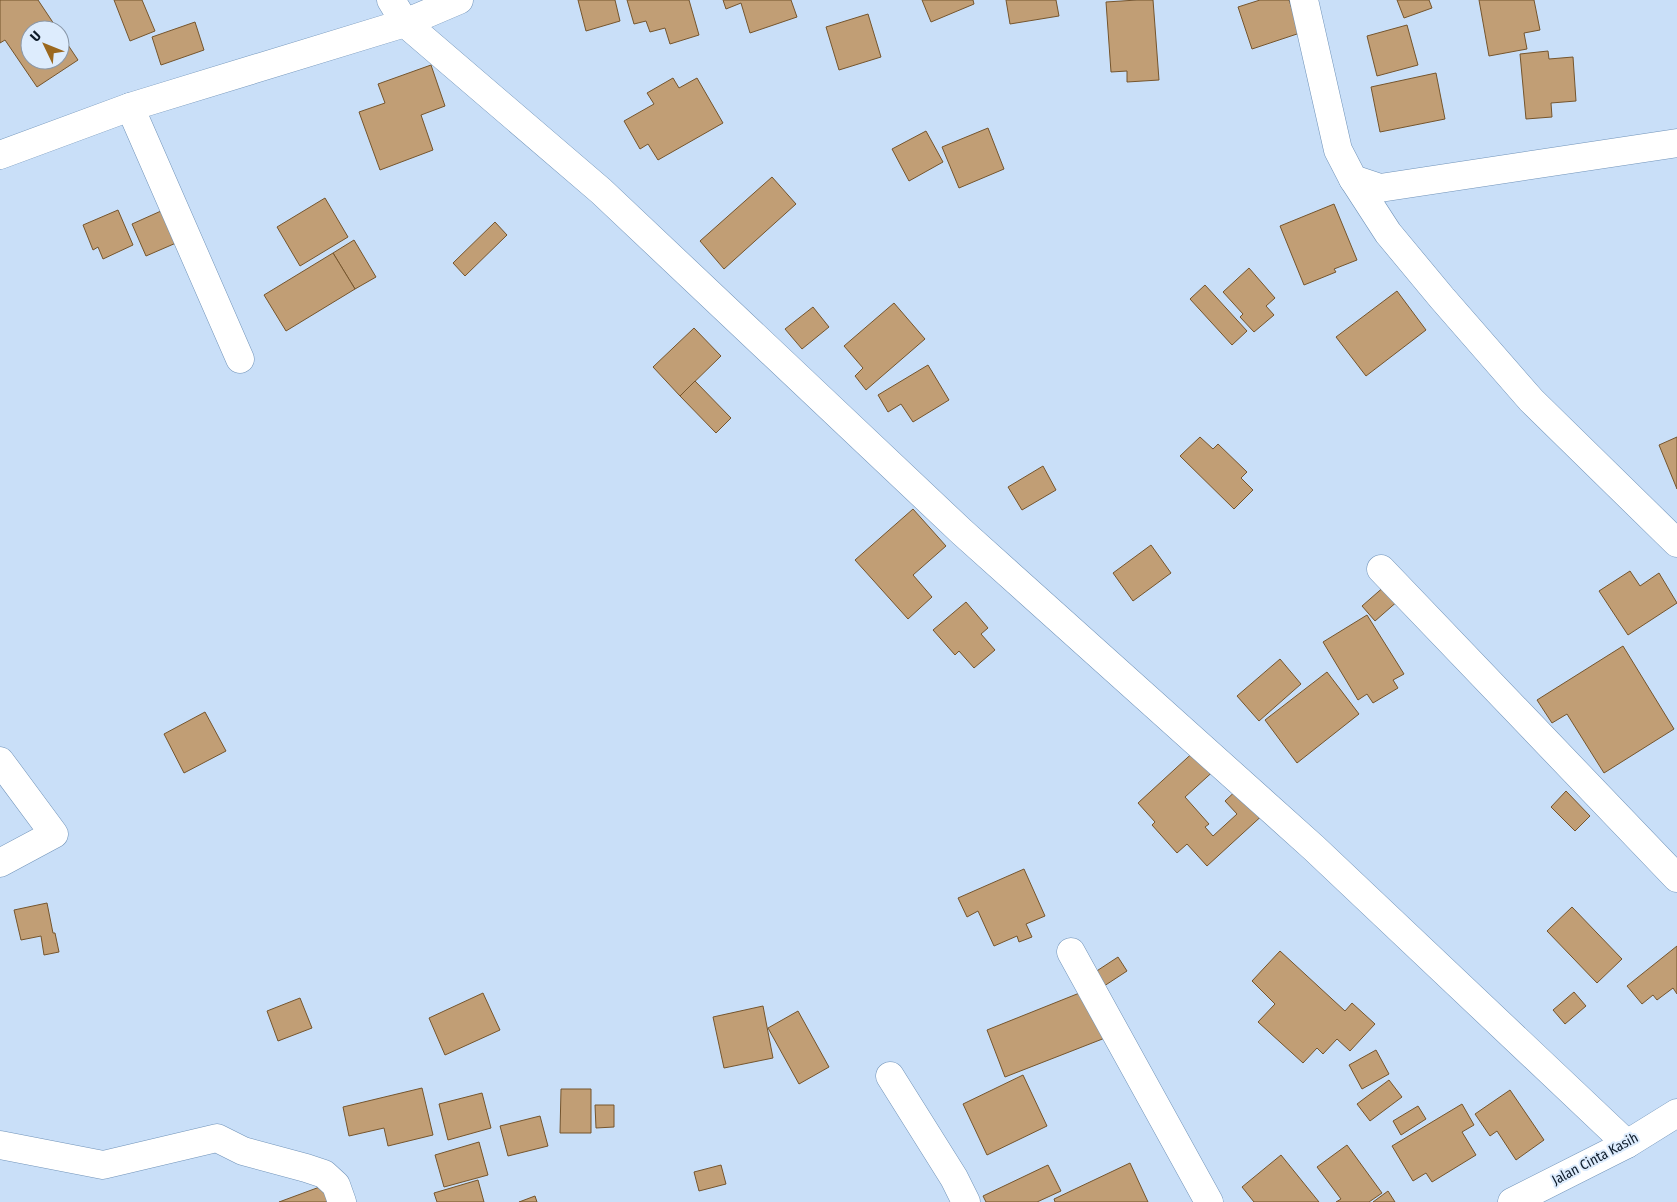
<svg xmlns="http://www.w3.org/2000/svg" width="1677" height="1202" viewBox="0 0 1677 1202" font-family="'Fira Sans Condensed',sans-serif">
	<style>
		.building { fill: #c19e75; stroke: #75552d }
		.lines { fill: none; stroke-linecap: round; stroke-linejoin: round }
		.minor-casing { stroke: #7093b9; stroke-width: 29 }
		.minor { stroke: #fff; stroke-width: 28 }
		.labels { text-anchor: middle; dominant-baseline: central; stroke-width: 4; stroke-linejoin: round; paint-order: stroke }
		.street-label { font-size: 14px; fill: #0d1b2a; stroke: #ddecfd }
	</style>
	<rect width="100%" height="100%" fill="#c9dff8"/>
	<g class="building">
		<path d="M0 0H38L58 30H30V60H60V33L78 60 37 87 5 40 0 43Z"/>
		<path d="M114 0H142L155 31 130 41Z"/>
		<path d="M578 0H615L620 21 586 31Z"/>
		<path d="M627 0H689L699 35 670 44 665 28 650 32 646 21 634 24Z"/>
		<path d="M723 0H791L797 17 750 33 741 3 726 9Z"/>
		<path d="M922 0H973L974 4 931 22Z"/>
		<path d="M1006 0H1056L1059 16 1010 24Z"/>
		<path d="M1137 0H1153L1159 80 1127 82V71L1111 72 1106 2Z"/>
		<path d="M1260 0H1289L1300 33 1252 49 1238 7Z"/>
		<path d="M1397 0H1429L1432 8 1404 18Z"/>
		<path d="M1479 0H1534L1540 30 1524 33 1527 49 1489 56Z"/>
		<path d="M868 14 881 57 839 70 826 27Z"/>
		<path d="M195 22 204 50 161 65 152 37Z"/>
		<path d="M1407 25 1418 65 1377 76 1367 36Z"/>
		<path d="M1548 51 1549 59 1573 57 1576 101 1551 103 1552 117 1526 119 1520 54Z"/>
		<path d="M431 65 445 106 421 115 433 150 380 170 359 112 385 103 378 84Z"/>
		<path d="M1436 73 1445 119 1380 132 1371 87Z"/>
		<path d="M673 78 679 88 697 78 723 123 658 160 648 144 640 149 624 121 654 104 647 93Z"/>
		<path d="M988 128 1004 169 959 188 942 147Z"/>
		<path d="M926 131 943 162 909 181 892 149Z"/>
		<path d="M772 177 796 204 724 269 700 241Z"/>
		<path d="M325 198 348 237 300 266 277 227Z"/>
		<path d="M1334 204 1357 260 1334 269 1336 272 1304 285 1280 226Z"/>
		<path d="M118 210 133 245 103 259 98 247 93 250 83 225Z"/>
		<path d="M161 211 176 243 146 256 132 224Z"/>
		<path d="M495 222 507 235 465 276 453 263Z"/>
		<path d="M354 240 376 277 355 289 333 253Z"/>
		<path d="M333 253 355 289 286 331 264 295Z"/>
		<path d="M1249 268 1275 298 1266 306 1274 315 1254 332 1240 317 1243 314 1223 292Z"/>
		<path d="M1205 285 1247 331 1232 345 1190 299Z"/>
		<path d="M1397 291 1426 330 1366 376 1336 337Z"/>
		<path d="M894 303 925 339 866 390 855 376 863 368 844 346Z"/>
		<path d="M813 307 829 327 802 349 785 329Z"/>
		<path d="M694 328 721 356 680 396 653 367Z"/>
		<path d="M928 365 949 400 913 422 901 404 888 412 878 395Z"/>
		<path d="M695 381 731 418 716 433 680 396Z"/>
		<path d="M1200 437 1213 449 1218 444 1247 472 1241 478 1253 490 1234 509 1180 456Z"/>
		<path d="M1677 437V489L1659 445Z"/>
		<path d="M1043 466 1056 490 1022 510 1008 487Z"/>
		<path d="M913 509 946 546 913 575 932 597 908 619 855 560Z"/>
		<path d="M1151 545 1171 573 1133 601 1113 573Z"/>
		<path d="M1630 571 1640 586 1659 573 1677 603 1628 635 1599 591Z"/>
		<path d="M1386 585 1399 600 1375 621 1362 606Z"/>
		<path d="M966 602 988 628 981 634 995 650 974 668 959 651 955 655 933 630Z"/>
		<path d="M1367 615 1404 674 1393 680 1398 688 1373 703 1367 694 1358 700 1323 642Z"/>
		<path d="M1623 646 1674 729 1604 773 1567 714 1552 723 1537 700Z"/>
		<path d="M1280 659 1301 684 1259 721 1237 696Z"/>
		<path d="M1327 672 1359 714 1297 763 1265 720Z"/>
		<path d="M205 712 226 751 184 773 164 734Z"/>
		<path d="M1199 747 1218 767 1185 797 1209 824 1205 827 1213 836 1237 814 1225 801 1242 785 1266 812 1207 866 1187 844 1177 853 1152 825 1155 822 1138 803Z"/>
		<path d="M1566 791 1590 816 1575 831 1551 807Z"/>
		<path d="M1024 869 1045 916 1026 924 1032 937 1019 942 1017 936 994 946 978 911 967 917 958 898Z"/>
		<path d="M47 903 53 933H55L59 952 44 955 41 936 21 940 14 910Z"/>
		<path d="M1572 907 1622 959 1597 983 1547 931Z"/>
		<path d="M1677 946V994L1673 988 1657 1000 1653 995 1642 1004 1627 986Z"/>
		<path d="M1280 951 1345 1011 1352 1003 1375 1024 1350 1051 1337 1039 1323 1054 1317 1048 1303 1063 1258 1022 1275 1004 1252 981Z"/>
		<path d="M1118 957 1127 971 1095 992 1086 978Z"/>
		<path d="M1087 990 1105 1038 1005 1077 987 1030Z"/>
		<path d="M1574 992 1586 1006 1565 1024 1553 1010Z"/>
		<path d="M483 993 500 1030 445 1055 429 1018Z"/>
		<path d="M300 998 312 1028 278 1041 267 1011Z"/>
		<path d="M763 1006 773 1058 724 1068 713 1017Z"/>
		<path d="M798 1011 829 1067 799 1084 768 1028Z"/>
		<path d="M1376 1050 1389 1074 1362 1089 1349 1065Z"/>
		<path d="M1023 1075 1047 1126 987 1155 963 1104Z"/>
		<path d="M1389 1080 1402 1097 1370 1121 1357 1104Z"/>
		<path d="M422 1088 433 1135 388 1146 384 1128 349 1136 343 1107Z"/>
		<path d="M561 1089H591V1133H560Z"/>
		<path d="M1510 1090 1544 1140 1516 1160 1497 1131 1490 1136 1475 1114Z"/>
		<path d="M482 1093 491 1128 448 1140 439 1104Z"/>
		<path d="M1462 1104 1474 1125 1462 1132 1476 1155 1432 1182 1426 1173 1413 1181 1392 1146Z"/>
		<path d="M595 1105H614V1127L596 1128Z"/>
		<path d="M1418 1106 1426 1119 1401 1135 1393 1121Z"/>
		<path d="M540 1116 548 1146 508 1156 500 1126Z"/>
		<path d="M479 1142 488 1175 444 1187 435 1155Z"/>
		<path d="M1347 1145 1382 1193 1369 1202H1336L1341 1199 1317 1167Z"/>
		<path d="M1281 1155 1319 1202H1254L1242 1187Z"/>
		<path d="M1130 1163 1148 1202H1055L1054 1199Z"/>
		<path d="M721 1165 726 1184 699 1191 694 1172Z"/>
		<path d="M1048 1165 1061 1191 1037 1202H986L983 1196Z"/>
		<path d="M478 1180 484 1202H437L434 1193Z"/>
		<path d="M325 1185 331 1202H279Z"/>
		<path d="M1388 1191 1395 1202H1373Z"/>
		<path d="M535 1196 537 1202H519Z"/>
	</g>
	<g class="lines">
		<defs>
			<g id="minor">
				<path d="M391 0 405 23 601 191 962 532 1314 848 1627 1144"/>
				<path d="M1304 0 1338 150 1353 179 1380 188 1677 143"/>
				<path d="M130 107 240 359"/>
				<path d="M0 155 130 107 405 23 459 0"/>
				<path d="M1353 179 1388 233 1442 298 1531 400 1677 543"/>
				<path d="M1381 569 1677 878"/>
				<path d="M0 761 54 834 0 863"/>
				<path d="M1071 952 1209 1202"/>
				<path d="M890 1076 954 1178 966 1202"/>
				<path d="M0 1145 103 1165 217 1138 243 1151 306 1168 324 1174 336 1185 342 1202"/>
				<path d="M1512 1202 1627 1144 1677 1113"/>
			</g>
		</defs>
		<use href="#minor" class="minor-casing"/>
		<use href="#minor" class="minor"/>
	</g>
	<g class="labels">
		<g class="street-label">
			<text transform="translate(1595 1159) rotate(-28)">Jalan Cinta Kasih</text>
		</g>
	</g>
	<g transform="translate(45 45) rotate(313)"><circle r="24" fill="#ddecfd" stroke="#8a98a9"/>
	<path d="M0-4L9 19L0 12L-9 19Z" fill="#9b681e"/>
	<text y="-8" font-size="14" font-weight="bold" text-anchor="middle" fill="#0d1b2a">U</text>
	</g>
</svg>
